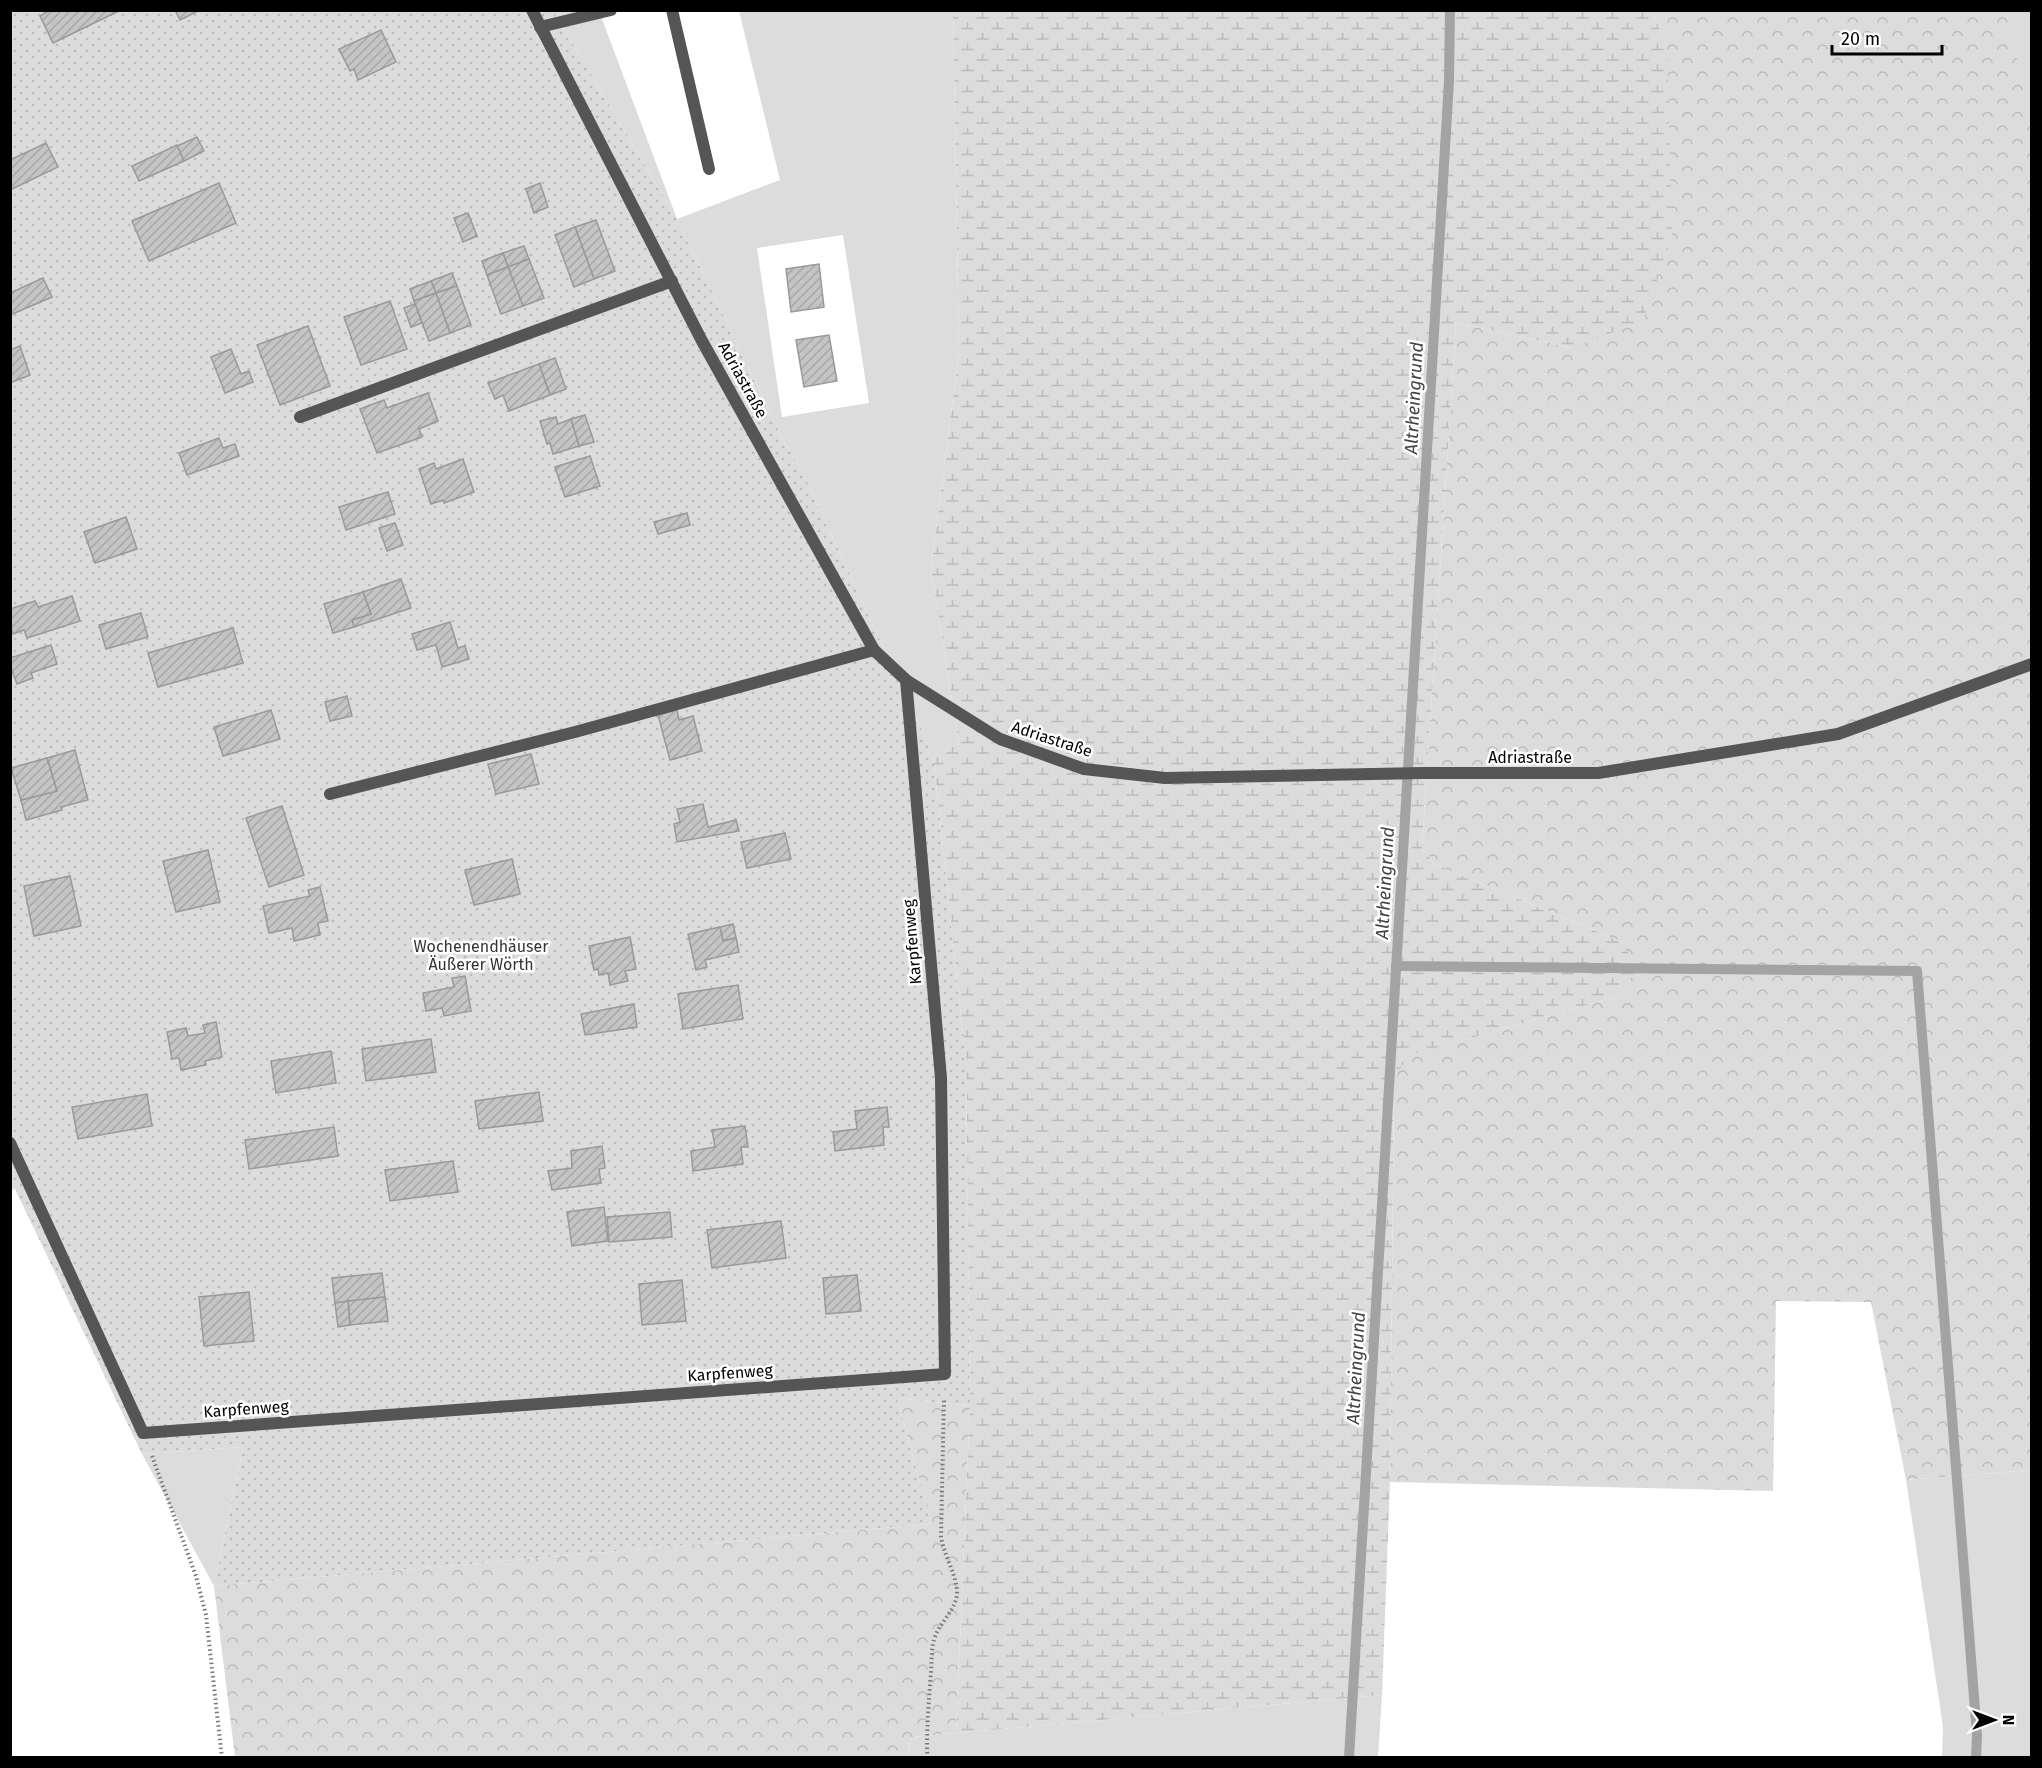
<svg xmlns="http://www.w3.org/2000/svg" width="2042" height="1768" viewBox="0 0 2042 1768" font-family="'Fira Sans',sans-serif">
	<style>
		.grass { fill: #dcdcdc; fill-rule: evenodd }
		.forest { fill: url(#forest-crowns) }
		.wetland { fill: url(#wetland-marsh) }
		.garden { fill: url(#garden-dots) }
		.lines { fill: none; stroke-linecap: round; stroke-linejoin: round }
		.stream { stroke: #a3a3a3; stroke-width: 10 }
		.building { fill: url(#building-hatch); stroke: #999; stroke-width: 1.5 }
		.path { stroke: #777; stroke-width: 4; stroke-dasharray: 1.5 3; stroke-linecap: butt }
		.service { stroke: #555; stroke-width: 12 }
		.minor { stroke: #555; stroke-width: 12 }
		.labels { text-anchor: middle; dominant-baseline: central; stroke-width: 5; stroke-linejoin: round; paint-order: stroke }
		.street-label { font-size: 16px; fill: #000; stroke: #fff }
		.park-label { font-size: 16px; fill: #333; stroke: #fff }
		.water-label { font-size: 18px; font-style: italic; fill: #444; stroke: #fff }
	</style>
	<defs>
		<pattern id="forest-crowns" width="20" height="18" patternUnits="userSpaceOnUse" patternTransform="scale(1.5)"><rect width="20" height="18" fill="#dcdcdc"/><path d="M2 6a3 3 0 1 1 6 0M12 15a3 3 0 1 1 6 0" fill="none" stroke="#bbb"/></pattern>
		<pattern id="wetland-marsh" width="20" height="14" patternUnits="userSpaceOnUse" patternTransform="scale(1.5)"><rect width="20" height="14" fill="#dcdcdc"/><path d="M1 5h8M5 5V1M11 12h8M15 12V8" fill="none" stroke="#bbb"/></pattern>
		<pattern id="garden-dots" width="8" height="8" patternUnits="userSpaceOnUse" patternTransform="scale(1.5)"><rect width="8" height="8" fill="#dcdcdc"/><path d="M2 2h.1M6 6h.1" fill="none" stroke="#bbb" stroke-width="1.8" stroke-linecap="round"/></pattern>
		<pattern id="building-hatch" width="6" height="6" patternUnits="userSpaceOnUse" patternTransform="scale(1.5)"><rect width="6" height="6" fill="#c4c4c4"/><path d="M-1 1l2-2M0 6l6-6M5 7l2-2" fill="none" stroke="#a7a7a7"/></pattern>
	</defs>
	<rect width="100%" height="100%" fill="#fff"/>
	<g class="grass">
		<path d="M553 11H599L677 219 780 180 739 11H953L959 351 931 569 959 744 933 755 802 471 784 442 677 219ZM843 235 869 403 782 417 757 248Z"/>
		<path d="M2006 11H2031V124Z"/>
		<path d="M243 1447 214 1586 142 1454Z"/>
		<path d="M2031 1470V1757H1942L1943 1727 1906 1480Z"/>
		<path d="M1382 1695 1378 1757 907 1758 912 1737Z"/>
	</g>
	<g class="forest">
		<path d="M1652 11H2006L2032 124 2031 1470 1906 1480 1871 1302 1776 1301 1773 1491 1390 1482 1394 1079 1407 1056 1618 996 1622 942 1434 864 1422 848 1456 323 1574 348 1667 46Z"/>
		<path d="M897 1398 970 1406 956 1733 912 1737 907 1757H235L214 1586 931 1524Z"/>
	</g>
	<path class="wetland" d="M953 11H1652L1667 46 1672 238 1643 320 1574 348 1456 323 1422 848 1434 864 1622 942 1638 969 1618 996 1408 1056 1394 1079 1390 1482 1382 1695 956 1733 970 1406 966 1063 933 755 959 744 931 569 959 351Z"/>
	<path class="garden" d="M10 11H553L677 219 784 442 802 471 933 755 966 1063 970 1406 897 1398 931 1524 214 1586 243 1447 142 1454 15 1189 11 1190Z"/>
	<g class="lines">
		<g class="stream">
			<path d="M1396 966 1917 971 1977 1735 1976 1758"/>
			<path d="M1349 1758 1449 81 1450 10"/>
		</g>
	</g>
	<g class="building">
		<path d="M50 10H118L119 11 53 43 40 16Z"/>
		<path d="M175 10H200L180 20Z"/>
		<path d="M381 30 396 62 358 80 354 69 350 71 339 49Z"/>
		<path d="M197 137 204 151 184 161 177 146Z"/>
		<path d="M46 143 58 167 10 190V160Z"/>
		<path d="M177 145 184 161 139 181 132 166Z"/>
		<path d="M219 183 236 223 149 261 132 221Z"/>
		<path d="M540 183 548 207 534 213 526 189Z"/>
		<path d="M468 213 477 236 463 242 454 218Z"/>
		<path d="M596 220 615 271 594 279 575 227Z"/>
		<path d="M575 227 594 279 574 287 555 235Z"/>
		<path d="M524 246 529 259 508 267 503 253Z"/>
		<path d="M503 253 508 267 487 275 482 261Z"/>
		<path d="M529 259 544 298 523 306 508 267Z"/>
		<path d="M819 264 824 307 791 312 786 269Z"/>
		<path d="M508 267 523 306 501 314 487 275Z"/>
		<path d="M452 273 457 286 436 293 431 281Z"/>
		<path d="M43 278 52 297 10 315V293Z"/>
		<path d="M431 281 436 293 414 301 410 289Z"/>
		<path d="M457 286 471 325 450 333 436 293Z"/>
		<path d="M436 293 450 333 429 341 414 301Z"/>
		<path d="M390 301 407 349 361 365 344 317Z"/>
		<path d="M415 304 422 323 411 327 404 308Z"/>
		<path d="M308 326 330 386 280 405 257 345Z"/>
		<path d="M829 335 837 381 804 387 796 340Z"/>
		<path d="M20 346 30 375 10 383V350Z"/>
		<path d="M231 349 241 374 249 371 253 382 225 393 211 357Z"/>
		<path d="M555 358 566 389 550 395 539 364Z"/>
		<path d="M539 364 550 395 509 411 503 395 495 399 488 383Z"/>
		<path d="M428 393 438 421 419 429 422 437 377 453 360 409 384 400 387 408Z"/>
		<path d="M585 415 594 442 579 446 571 419Z"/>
		<path d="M556 417 558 424 571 419 579 446 553 454 550 443 547 444 540 421Z"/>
		<path d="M219 438 223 448 235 444 239 456 187 475 179 453Z"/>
		<path d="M590 456 600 486 565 497 555 467Z"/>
		<path d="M463 459 474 492 444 503 443 500 431 504 419 469 434 463 436 469Z"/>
		<path d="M388 492 395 514 346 530 339 507Z"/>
		<path d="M687 513 690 525 658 534 654 522Z"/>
		<path d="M126 517 137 549 95 563 84 532Z"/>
		<path d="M395 523 403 545 387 551 379 528Z"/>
		<path d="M401 579 411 608 354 627 352 620 371 614 363 592Z"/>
		<path d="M363 592 371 614 352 620 354 627 333 633 324 604Z"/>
		<path d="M72 596 80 621 27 638 24 630 13 634 10 625V609L35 601 38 607Z"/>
		<path d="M141 613 148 637 106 649 99 625Z"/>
		<path d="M450 622 458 648 465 646 469 659 442 667 436 645 417 650 412 634Z"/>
		<path d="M233 628 243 663 158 687 148 653Z"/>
		<path d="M51 645 57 664 31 673 33 678 17 684 10 665V658Z"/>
		<path d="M347 696 352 716 330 721 325 702Z"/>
		<path d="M271 710 280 739 223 756 214 727Z"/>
		<path d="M677 710 679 720 693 716 702 751 670 760 658 715Z"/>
		<path d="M75 750 88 800 61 807 62 810 26 820 21 800 57 791 47 758Z"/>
		<path d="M531 754 539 784 496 794 488 764Z"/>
		<path d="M47 758 57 791 21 800 11 768Z"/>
		<path d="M703 804 708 827 736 820 739 831 677 842 674 824 680 822 677 809Z"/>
		<path d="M282 806 304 875 269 887 246 818Z"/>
		<path d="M785 833 791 859 747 868 741 842Z"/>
		<path d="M208 850 220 902 176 912 163 861Z"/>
		<path d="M512 859 520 894 474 905 465 870Z"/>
		<path d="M70 876 81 926 34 936 24 886Z"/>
		<path d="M320 887 328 921 318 923 320 935 294 941 292 928 269 933 263 906 310 896 308 890Z"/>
		<path d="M733 924 736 938 723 941 720 927Z"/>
		<path d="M720 927 723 941 736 938 739 952 705 960 707 967 696 970 688 934Z"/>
		<path d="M630 937 636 969 625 971 628 981 610 985 608 973 599 975 598 969 594 970 589 946Z"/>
		<path d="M465 976 471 1011 444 1016 442 1008 426 1011 423 993 454 987 452 978Z"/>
		<path d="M738 985 743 1019 683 1029 678 994Z"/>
		<path d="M634 1004 637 1027 585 1035 581 1014Z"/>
		<path d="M216 1022 222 1057 205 1061 206 1065 181 1070 179 1058 172 1059 167 1032 186 1028 188 1036 205 1033 203 1025Z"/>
		<path d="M431 1039 436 1072 366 1081 362 1049Z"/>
		<path d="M331 1051 336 1083 276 1093 271 1061Z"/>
		<path d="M539 1092 543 1121 479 1129 475 1101Z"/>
		<path d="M147 1094 152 1126 78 1139 72 1107Z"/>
		<path d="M887 1107 889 1127H883L884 1145 835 1151 833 1132 857 1129 855 1111Z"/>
		<path d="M745 1126 748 1147H741L743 1164 693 1171 691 1151 715 1147 712 1130Z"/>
		<path d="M334 1127 338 1156 249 1169 245 1140Z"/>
		<path d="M602 1146 605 1168 599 1169 601 1183 552 1190 548 1171 572 1168 571 1151Z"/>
		<path d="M453 1161 458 1192 390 1201 385 1170Z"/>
		<path d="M604 1207 608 1241 572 1246 567 1212Z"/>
		<path d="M670 1212 672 1237 609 1242 607 1217Z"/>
		<path d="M781 1221 786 1258 712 1268 707 1230Z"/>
		<path d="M382 1273 385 1297 335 1303 332 1278Z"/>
		<path d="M857 1275 861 1311 826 1314 823 1278Z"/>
		<path d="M682 1280 686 1321 642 1325 639 1284Z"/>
		<path d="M249 1292 254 1341 204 1346 199 1297Z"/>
		<path d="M385 1297 388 1321 350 1325 348 1301Z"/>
		<path d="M348 1301 350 1325 338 1327 335 1303Z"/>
	</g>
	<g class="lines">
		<g class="path">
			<path d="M152 1456 196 1576 206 1615 222 1758"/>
			<path d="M928 1758 927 1751C927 1724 929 1698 931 1672 932 1661 931 1650 934 1640 939 1621 958 1610 957 1590 955 1572 944 1555 941 1537L944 1399"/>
		</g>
		<g class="service">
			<path d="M672 10 709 169"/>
			<path d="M540 27 611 10"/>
			<path d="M300 417 672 281"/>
			<path d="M330 794 575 732 874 650"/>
		</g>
		<g class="minor">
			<path d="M532 10 702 341 874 650 906 680 1000 739 1084 769 1165 778 1423 773H1598L1838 734 2032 664"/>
			<path d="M10 1143 143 1433 945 1374 941 1078 906 680"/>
		</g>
	</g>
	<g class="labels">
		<g class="street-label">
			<text transform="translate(743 380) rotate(61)">Adriastraße</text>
			<text transform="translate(1052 739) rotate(18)">Adriastraße</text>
			<text x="1530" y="757">Adriastraße</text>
			<text transform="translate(912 942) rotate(-95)">Karpfenweg</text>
			<text transform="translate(730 1373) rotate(-4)">Karpfenweg</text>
			<text transform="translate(246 1409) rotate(-4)">Karpfenweg</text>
		</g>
		<g class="park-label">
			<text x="481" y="946">Wochenendhäuser<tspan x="481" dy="18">Äußerer Wörth</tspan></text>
		</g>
		<g class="water-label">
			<text transform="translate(1414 398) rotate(-87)">Altrheingrund</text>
			<text transform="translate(1385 883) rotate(-87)">Altrheingrund</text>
			<text transform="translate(1356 1368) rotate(-87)">Altrheingrund</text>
		</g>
	</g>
	<rect width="2042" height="1768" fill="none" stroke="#000000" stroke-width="24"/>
	<g transform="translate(1994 1720) rotate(90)" stroke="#ffffff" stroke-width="4.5" paint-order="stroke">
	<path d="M0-4.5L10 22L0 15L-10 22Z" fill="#000000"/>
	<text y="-9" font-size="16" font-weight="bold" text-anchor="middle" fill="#000000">N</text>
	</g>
	<path d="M1832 45v9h110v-9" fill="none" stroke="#000000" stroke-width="3"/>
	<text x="1841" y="45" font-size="18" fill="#000000" stroke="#ffffff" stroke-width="4.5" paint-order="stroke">20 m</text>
</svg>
